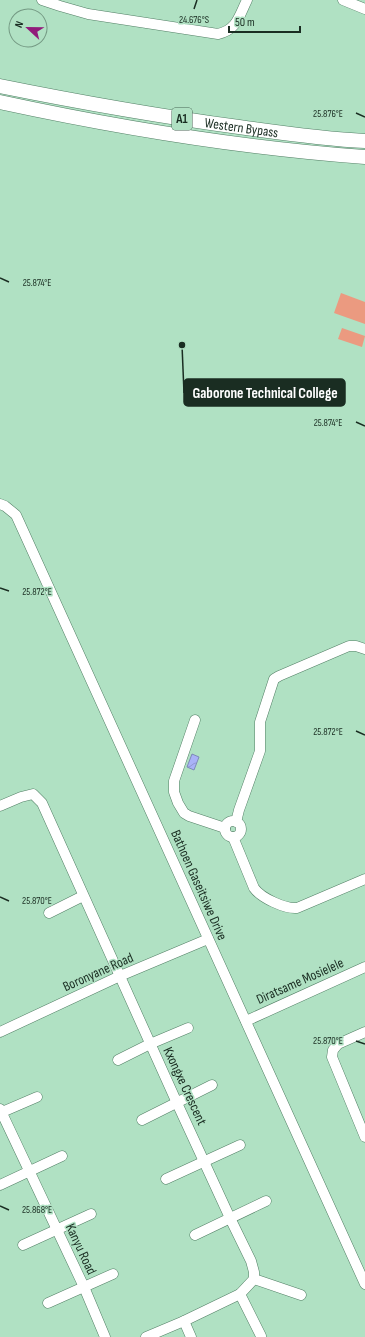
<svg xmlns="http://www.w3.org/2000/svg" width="365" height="1337" viewBox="0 0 365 1337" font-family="'Sofia Sans Condensed',sans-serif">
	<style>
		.pitch { fill: #eb9a80 }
		.water { fill: url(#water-waves); stroke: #7e8ab7 }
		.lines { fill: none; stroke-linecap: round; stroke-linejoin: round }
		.minor-casing { stroke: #527f65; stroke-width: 11 }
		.highway-casing { stroke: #527f65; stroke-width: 15 }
		.minor { stroke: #fff; stroke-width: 10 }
		.highway { stroke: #fff; stroke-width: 14 }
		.ticks { fill: none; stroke: #1a2d22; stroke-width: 1.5 }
		.labels { text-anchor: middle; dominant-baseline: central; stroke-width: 3; stroke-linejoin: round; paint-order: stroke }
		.shield { fill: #b0e1c3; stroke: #476352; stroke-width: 1 }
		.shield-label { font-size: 13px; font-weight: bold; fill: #1a2d22 }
		.street-label { font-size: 14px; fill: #1a2d22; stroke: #b0e1c3 }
		.ticks-label { font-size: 10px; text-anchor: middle; fill: #1a2d22; stroke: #b0e1c3; stroke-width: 3; stroke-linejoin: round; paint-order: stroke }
		.leader { fill: none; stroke: #1a2d22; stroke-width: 1.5 }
		.callout-dot { fill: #1a2d22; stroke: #b0e1c3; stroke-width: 1.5 }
		.callout { fill: #1a2d22; stroke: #1a2d22; stroke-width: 1.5 }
		.callout-label { font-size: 15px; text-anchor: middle; font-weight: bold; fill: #fff }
	</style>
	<defs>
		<pattern id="water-waves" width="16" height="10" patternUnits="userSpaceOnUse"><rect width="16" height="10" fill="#a9b2f7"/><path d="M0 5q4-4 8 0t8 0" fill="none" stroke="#9199d3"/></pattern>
	</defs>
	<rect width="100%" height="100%" fill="#b0e1c3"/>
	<g class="pitch">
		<path d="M341 293 365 302V324L334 313Z"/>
		<path d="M342 328 365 336 362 347 338 339Z"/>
	</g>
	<path class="water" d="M192 754 199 757 194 770 187 767Z"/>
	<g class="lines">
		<defs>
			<g id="minor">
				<path d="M42 0 60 6 88 14 218 34C237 30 239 16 247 0"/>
				<path d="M343 0 365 9"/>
				<path d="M0 504 5 506 16 515 365 1284"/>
				<path d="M195 720 174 781V792L178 803 184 813 189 816 225 828"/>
				<path d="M0 806 21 797 33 794 42 803 177 1103 230 1218 251 1261 254 1272V1279L240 1294 184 1321 146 1337"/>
				<circle cx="233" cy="829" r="8"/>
				<path d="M236 822 239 810 260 751V722L274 679 279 676 349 646H356L365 649"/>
				<path d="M233 837 254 888C261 898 285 909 297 908L365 879"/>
				<path d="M49 913 83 896"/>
				<path d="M246 1021 365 967"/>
				<path d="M0 1032 120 976 208 939"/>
				<path d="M365 1032 338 1044 333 1050 332 1057 365 1137"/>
				<path d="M118 1060 150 1044 188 1028"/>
				<path d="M0 1109 84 1287 105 1337"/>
				<path d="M0 1113 37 1097"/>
				<path d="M142 1120 212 1085"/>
				<path d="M166 1179 240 1145"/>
				<path d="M0 1185 62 1156"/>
				<path d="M195 1235 266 1201"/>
				<path d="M23 1245 91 1214"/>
				<path d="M254 1279 301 1295"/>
				<path d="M240 1294 261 1336"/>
				<path d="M48 1303 113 1274"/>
				<path d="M184 1321 191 1337"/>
			</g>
			<g id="highway">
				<path id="s1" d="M0 86C79 102 159 116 239 127 281 133 323 139 365 141"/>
				<path d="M0 102C120 128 242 148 365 157"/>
			</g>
		</defs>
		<use href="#minor" class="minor-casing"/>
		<use href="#highway" class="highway-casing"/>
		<use href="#minor" class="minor"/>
		<use href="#highway" class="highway"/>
	</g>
	<path class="ticks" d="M194 9 197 0M356 113 365 117M0 278 9 282M356 422 365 426M0 588 9 591M356 731 365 735M0 897 9 901M356 1041 365 1044M0 1206 9 1210"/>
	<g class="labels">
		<rect class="shield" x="172" y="108" width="20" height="22" rx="3"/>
		<g class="shield-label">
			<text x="182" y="119">A1</text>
		</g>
		<g class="street-label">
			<text stroke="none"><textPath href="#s1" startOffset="245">Western Bypass</textPath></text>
			<text transform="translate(199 885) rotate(66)">Bathoen Gaseitsiwe Drive</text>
			<text transform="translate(98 972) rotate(-24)">Boronyane Road</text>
			<text transform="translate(300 981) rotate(-24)">Diratsame Mosielele</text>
			<text transform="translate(185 1086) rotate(65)">Kxongxe Crescent</text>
			<text transform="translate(81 1249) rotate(65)">Kanyu Road</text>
		</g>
	</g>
	<g class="ticks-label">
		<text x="194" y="23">24.676°S</text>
		<text x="328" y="117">25.876°E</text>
		<text x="37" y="286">25.874°E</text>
		<text x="328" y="426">25.874°E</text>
		<text x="37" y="595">25.872°E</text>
		<text x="328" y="735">25.872°E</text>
		<text x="37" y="904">25.870°E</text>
		<text x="328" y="1044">25.870°E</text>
		<text x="37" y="1213">25.868°E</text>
	</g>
	<path class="leader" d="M182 345L184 393"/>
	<circle class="callout-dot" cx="182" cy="345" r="4"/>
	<rect class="callout" x="184" y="379" width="161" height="27" rx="4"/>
	<g class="callout-label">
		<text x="265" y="398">Gaborone Technical College</text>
	</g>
	<g transform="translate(28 28) rotate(292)"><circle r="19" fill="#b0e1c3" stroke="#749983"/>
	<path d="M0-3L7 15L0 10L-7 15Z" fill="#911b7a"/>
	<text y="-6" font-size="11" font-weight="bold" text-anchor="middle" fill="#1a2d22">N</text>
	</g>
	<path d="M229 26v6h71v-6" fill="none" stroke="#1a2d22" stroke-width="2"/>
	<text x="235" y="26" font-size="12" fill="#1a2d22" stroke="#b0e1c3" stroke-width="3" paint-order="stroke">50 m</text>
</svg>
